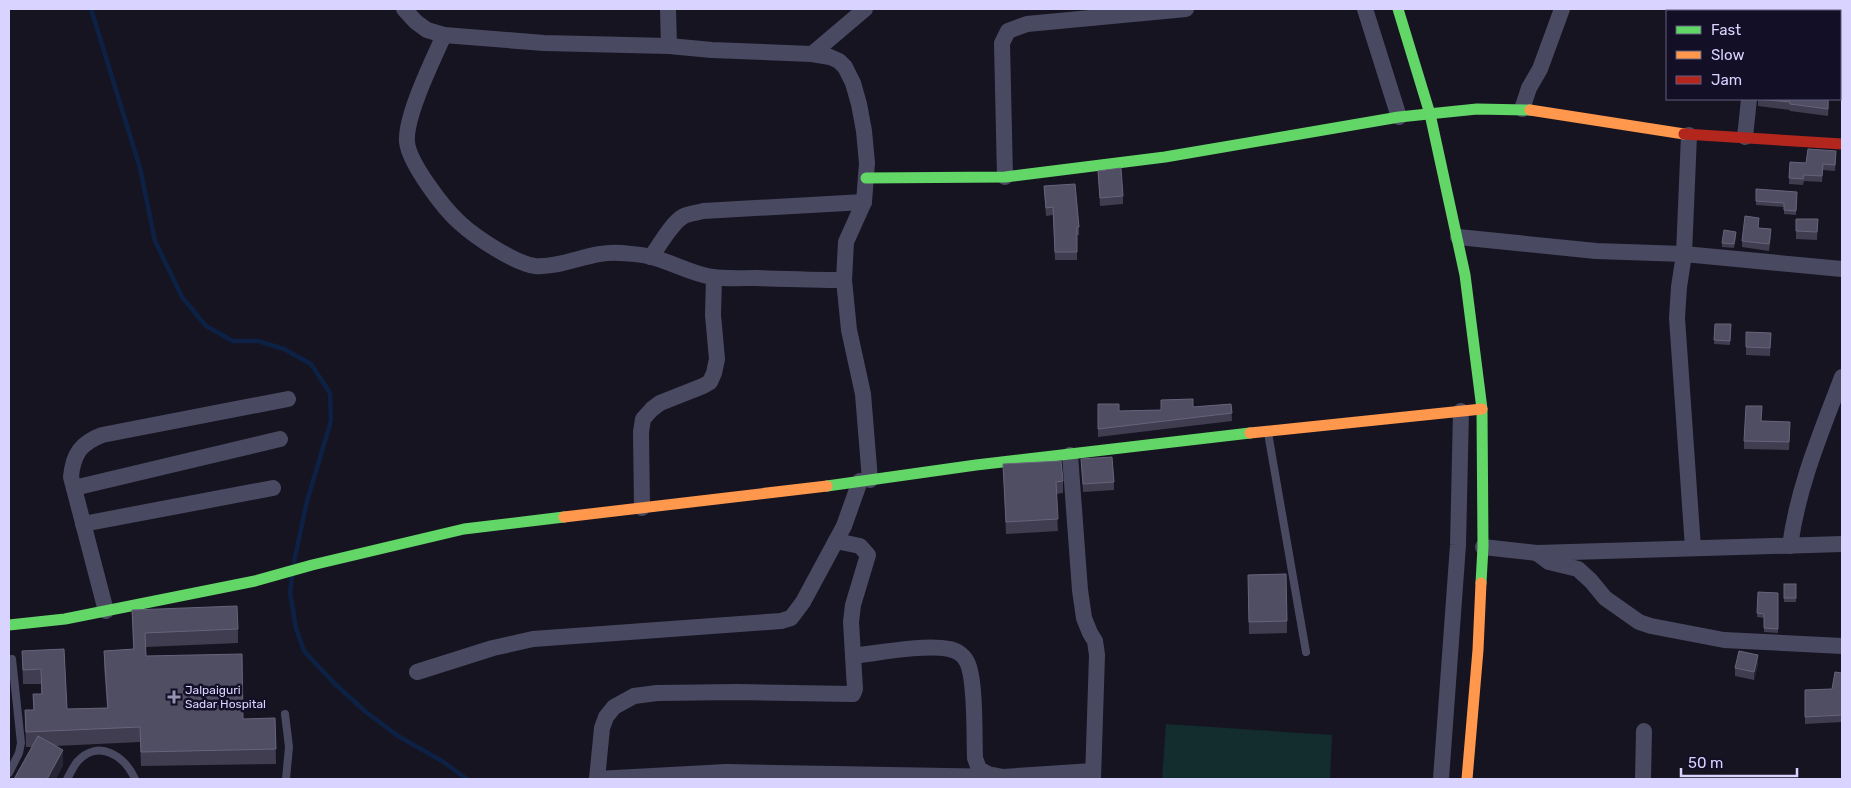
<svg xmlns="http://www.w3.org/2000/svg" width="1851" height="788" viewBox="0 0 1851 788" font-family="Rubik,sans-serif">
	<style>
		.green { fill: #132c2d }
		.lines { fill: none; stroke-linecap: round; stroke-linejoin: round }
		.stream { stroke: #0d2144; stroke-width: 4.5 }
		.lane { stroke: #4a4962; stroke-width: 8 }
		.street { stroke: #4a4962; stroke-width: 16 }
		.fast { stroke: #63d668; stroke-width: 11 }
		.slow { stroke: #ff974d; stroke-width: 11 }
		.jam { stroke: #b3261e; stroke-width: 11 }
		.wall { fill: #403d50 }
		.shaded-wall { fill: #282635 }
		.building { fill: #504e63; stroke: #66637b }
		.poi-dot { fill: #9591b1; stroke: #130f26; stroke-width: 2 }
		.labels { text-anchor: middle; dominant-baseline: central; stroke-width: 5; stroke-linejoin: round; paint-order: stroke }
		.poi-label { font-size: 12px; fill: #d9d4ff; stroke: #130f26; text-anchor: start }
	</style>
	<rect width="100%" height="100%" fill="#161421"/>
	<path class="green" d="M1166 724 1332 735 1330 779H1162Z"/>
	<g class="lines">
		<g class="stream">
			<path d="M91 9 140 168 155 241 182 297 206 326 233 341H258L284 349 311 364 330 393 331 421 307 501 294 562"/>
			<path d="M292 577 290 593 296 628 304 651 335 684 366 712 398 736 442 761 467 779"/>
		</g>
		<g class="lane">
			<path d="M1268 433 1306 652"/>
			<path d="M285 714 289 747 286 779"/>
			<path d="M9 773 19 753 21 743 12 659"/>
			<path d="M67 779C70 774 73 767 77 762 98 738 125 756 135 779"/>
		</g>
		<g class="street">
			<path d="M404 9 416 22 427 30 444 35 544 43 669 46 712 50 812 54 830 57 839 61 845 67 853 83 859 104 864 131 867 163 864 202 846 242 844 280 849 330 863 394 870 480"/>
			<path d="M668 9 669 46"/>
			<path d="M1365 9 1399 117"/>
			<path d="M1762 11V9"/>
			<path d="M444 35C433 60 405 116 407 142 409 163 444 209 460 223 475 237 516 264 535 266 564 268 592 250 621 253 631 254 641 254 651 257 672 262 689 273 712 277 726 279 742 278 757 278 786 279 815 280 844 280"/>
			<path d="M1840 51 1842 52"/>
			<path d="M812 54 865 9"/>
			<path d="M1522 109 1529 88 1540 69 1562 9"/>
			<path d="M1689 135 1684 254 1679 287 1677 318 1693 548"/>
			<path d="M1745 137 1749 99"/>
			<path d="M1005 177 1002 43 1008 31 1027 24 1186 9"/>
			<path d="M1458 237 1596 251 1684 254 1842 269"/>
			<path d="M651 257C659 246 672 222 684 216 689 213 697 213 703 211L864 202"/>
			<path d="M1070 455 1080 590 1084 618 1090 633 1095 641 1097 655 1093 779"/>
			<path d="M74 488 280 439"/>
			<path d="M642 508 641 432 643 419 652 409 660 403 703 386 710 382 714 373 717 359 713 315 714 277"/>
			<path d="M83 524 273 488"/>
			<path d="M1790 546C1798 486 1821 433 1842 377"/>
			<path d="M1483 547 1537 553 1842 544"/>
			<path d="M1537 553 1549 562 1578 569 1591 581 1605 598 1639 622 1651 626 1724 640 1842 646"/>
			<path d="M106 611 71 477C73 454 81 443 102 435L288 399"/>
			<path d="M853 656C878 653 925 644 949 649 956 650 964 655 967 662 976 679 974 736 975 758L979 769 988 774 1003 777 1093 771"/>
			<path d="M417 672 493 648 533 639 781 621 791 618 803 602 844 526 860 481"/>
			<path d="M597 779 602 728 606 717 614 707 634 696 657 693 737 692 853 694 855 689 851 622 853 605 868 555 860 546 836 541"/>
			<path d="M597 779 726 772 1003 777"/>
			<path d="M1441 779 1458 545 1461 411"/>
			<path d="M1643 779 1644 731"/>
		</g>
		<g class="fast">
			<path d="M1398 9 1430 114 1465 275 1482 409 1483 547 1481 583"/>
			<path d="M866 178 1005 177 1165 157 1399 117 1477 109 1530 110"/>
			<path d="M827 486 976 465 1250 433"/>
			<path d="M9 625 65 619 255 581 312 565 464 529 564 517"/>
		</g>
		<g class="slow">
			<path d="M1530 110 1684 134"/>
			<path d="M1250 433 1482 409"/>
			<path d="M564 517 827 486"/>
			<path d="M1467 779 1478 650 1481 583"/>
		</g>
		<path class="jam" d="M1684 134 1842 144"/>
	</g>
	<g class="wall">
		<path d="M1773 9H1784L1783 11Z"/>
		<path d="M1842 25V41H1840V27Z"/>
		<path d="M1840 54 1842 55 1841 73H1840Z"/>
		<path d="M1758 99H1829L1828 116 1790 111V110L1758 106Z"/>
		<path d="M1836 157 1835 171 1823 170 1822 182 1804 181 1803 185 1789 184 1790 162 1806 163Z"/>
		<path d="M1098 171 1123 196V204L1100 206Z"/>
		<path d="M1044 186 1079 227V235H1077V260H1055L1053 215 1046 216Z"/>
		<path d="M1756 189 1797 192 1796 215 1784 214V207L1756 205Z"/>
		<path d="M1796 219H1818L1817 240 1796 239Z"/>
		<path d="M1759 228 1771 236 1769 251 1742 247V241Z"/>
		<path d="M1736 236 1734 248 1722 247V243Z"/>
		<path d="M1715 324H1731L1730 345 1714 344Z"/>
		<path d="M1746 332 1771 333 1770 356 1746 355Z"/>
		<path d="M1098 404 1119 411 1161 410 1231 404 1232 421 1098 437Z"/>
		<path d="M1761 421 1790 430 1789 450 1744 449V441Z"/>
		<path d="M1081 459 1114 482V490L1083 492Z"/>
		<path d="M1003 464 1063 481V493L1056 494 1058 531 1006 534Z"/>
		<rect x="1784" y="584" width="12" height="18"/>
		<path d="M1248 587 1287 621V633L1249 634Z"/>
		<path d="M1758 592 1778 593V633L1764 632V618L1757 617Z"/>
		<path d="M132 610 238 629V643L146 647V656L243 719 275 718 276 764 141 766 140 742 55 746 63 766 32 747H26L25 710H33V694H41V684H23L22 651 64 649 67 709 107 708 104 666V651L133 649Z"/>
		<path d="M1758 664 1754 680 1735 676V668Z"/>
		<path d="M1842 673V722L1805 724V690L1832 689Z"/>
	</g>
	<g class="shaded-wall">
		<path d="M1758 655V664L1754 680V672Z"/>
		<path d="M63 750V766L56 779H47Z"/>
	</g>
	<g class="building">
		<path d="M1814 9H1836L1835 11H1813Z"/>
		<rect x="1840" y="25" width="2" height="12"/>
		<path d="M1840 54 1842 55 1841 66H1840Z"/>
		<path d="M1758 99H1828V109L1790 104V102Z"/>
		<path d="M1808 149 1836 151 1835 165 1823 164 1822 176 1804 175 1803 179 1789 178 1790 162 1806 163Z"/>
		<path d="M1121 168 1123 196 1100 198 1098 171Z"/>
		<path d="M1075 184 1079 227H1077V252H1055L1053 207 1046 208 1044 186Z"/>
		<path d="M1756 189 1797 192 1796 211 1784 210V203L1756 201Z"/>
		<path d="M1745 216 1759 218 1758 228 1771 229 1769 244 1742 241Z"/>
		<path d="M1796 219H1818L1817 232 1796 231Z"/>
		<path d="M1724 230 1736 232 1734 244 1722 243Z"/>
		<path d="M1715 324H1731L1730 341 1714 340Z"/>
		<path d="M1746 332 1771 333 1770 348 1746 347Z"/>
		<path d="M1193 399V407L1231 404 1232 413 1098 429V404H1119V411L1161 410V400Z"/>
		<path d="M1746 406H1762L1761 421 1790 422 1789 442 1744 441Z"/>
		<path d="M1112 457 1114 482 1083 484 1081 459Z"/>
		<path d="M1061 461 1063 481 1056 482 1058 519 1006 522 1003 464Z"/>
		<path d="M1286 574 1287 621 1249 622 1248 575Z"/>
		<rect x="1784" y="584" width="12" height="14"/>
		<path d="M1758 592 1778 593V629L1764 628V614L1757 613Z"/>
		<path d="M237 606 238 629 145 633 146 656 242 654 243 719 275 718 276 749 141 752 140 727 26 732 25 710H34L33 694H42L41 669 23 670 22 651 64 649 67 709 108 708 104 651 134 649 132 610Z"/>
		<path d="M1739 651 1758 655 1754 672 1735 668Z"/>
		<path d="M1835 672 1842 673V715L1805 717V690L1832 689Z"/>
		<path d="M38 736 63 750 47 779H14Z"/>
	</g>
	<path class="poi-dot" d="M171.5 689.5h5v5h5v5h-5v5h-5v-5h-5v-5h5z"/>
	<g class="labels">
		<g class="poi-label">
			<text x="185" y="690">Jalpaiguri<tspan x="185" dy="14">Sadar Hospital</tspan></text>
		</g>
	</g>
	<rect width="1851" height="788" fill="none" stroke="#d9d4ff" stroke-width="20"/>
	<rect x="1666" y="10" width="175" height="90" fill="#130f26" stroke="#625e7d"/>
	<rect x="1676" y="26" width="25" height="8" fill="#63d668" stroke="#625e7d"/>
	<text x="1711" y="35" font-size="15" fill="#d9d4ff">Fast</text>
	<rect x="1676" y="51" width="25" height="8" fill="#ff974d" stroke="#625e7d"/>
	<text x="1711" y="60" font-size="15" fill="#d9d4ff">Slow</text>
	<rect x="1676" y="76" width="25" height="8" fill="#b3261e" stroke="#625e7d"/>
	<text x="1711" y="85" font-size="15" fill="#d9d4ff">Jam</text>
	<path d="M1681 768v8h116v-8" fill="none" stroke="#d9d4ff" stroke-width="2.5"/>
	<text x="1688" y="768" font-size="15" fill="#d9d4ff" stroke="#130f26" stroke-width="4" paint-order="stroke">50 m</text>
</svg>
